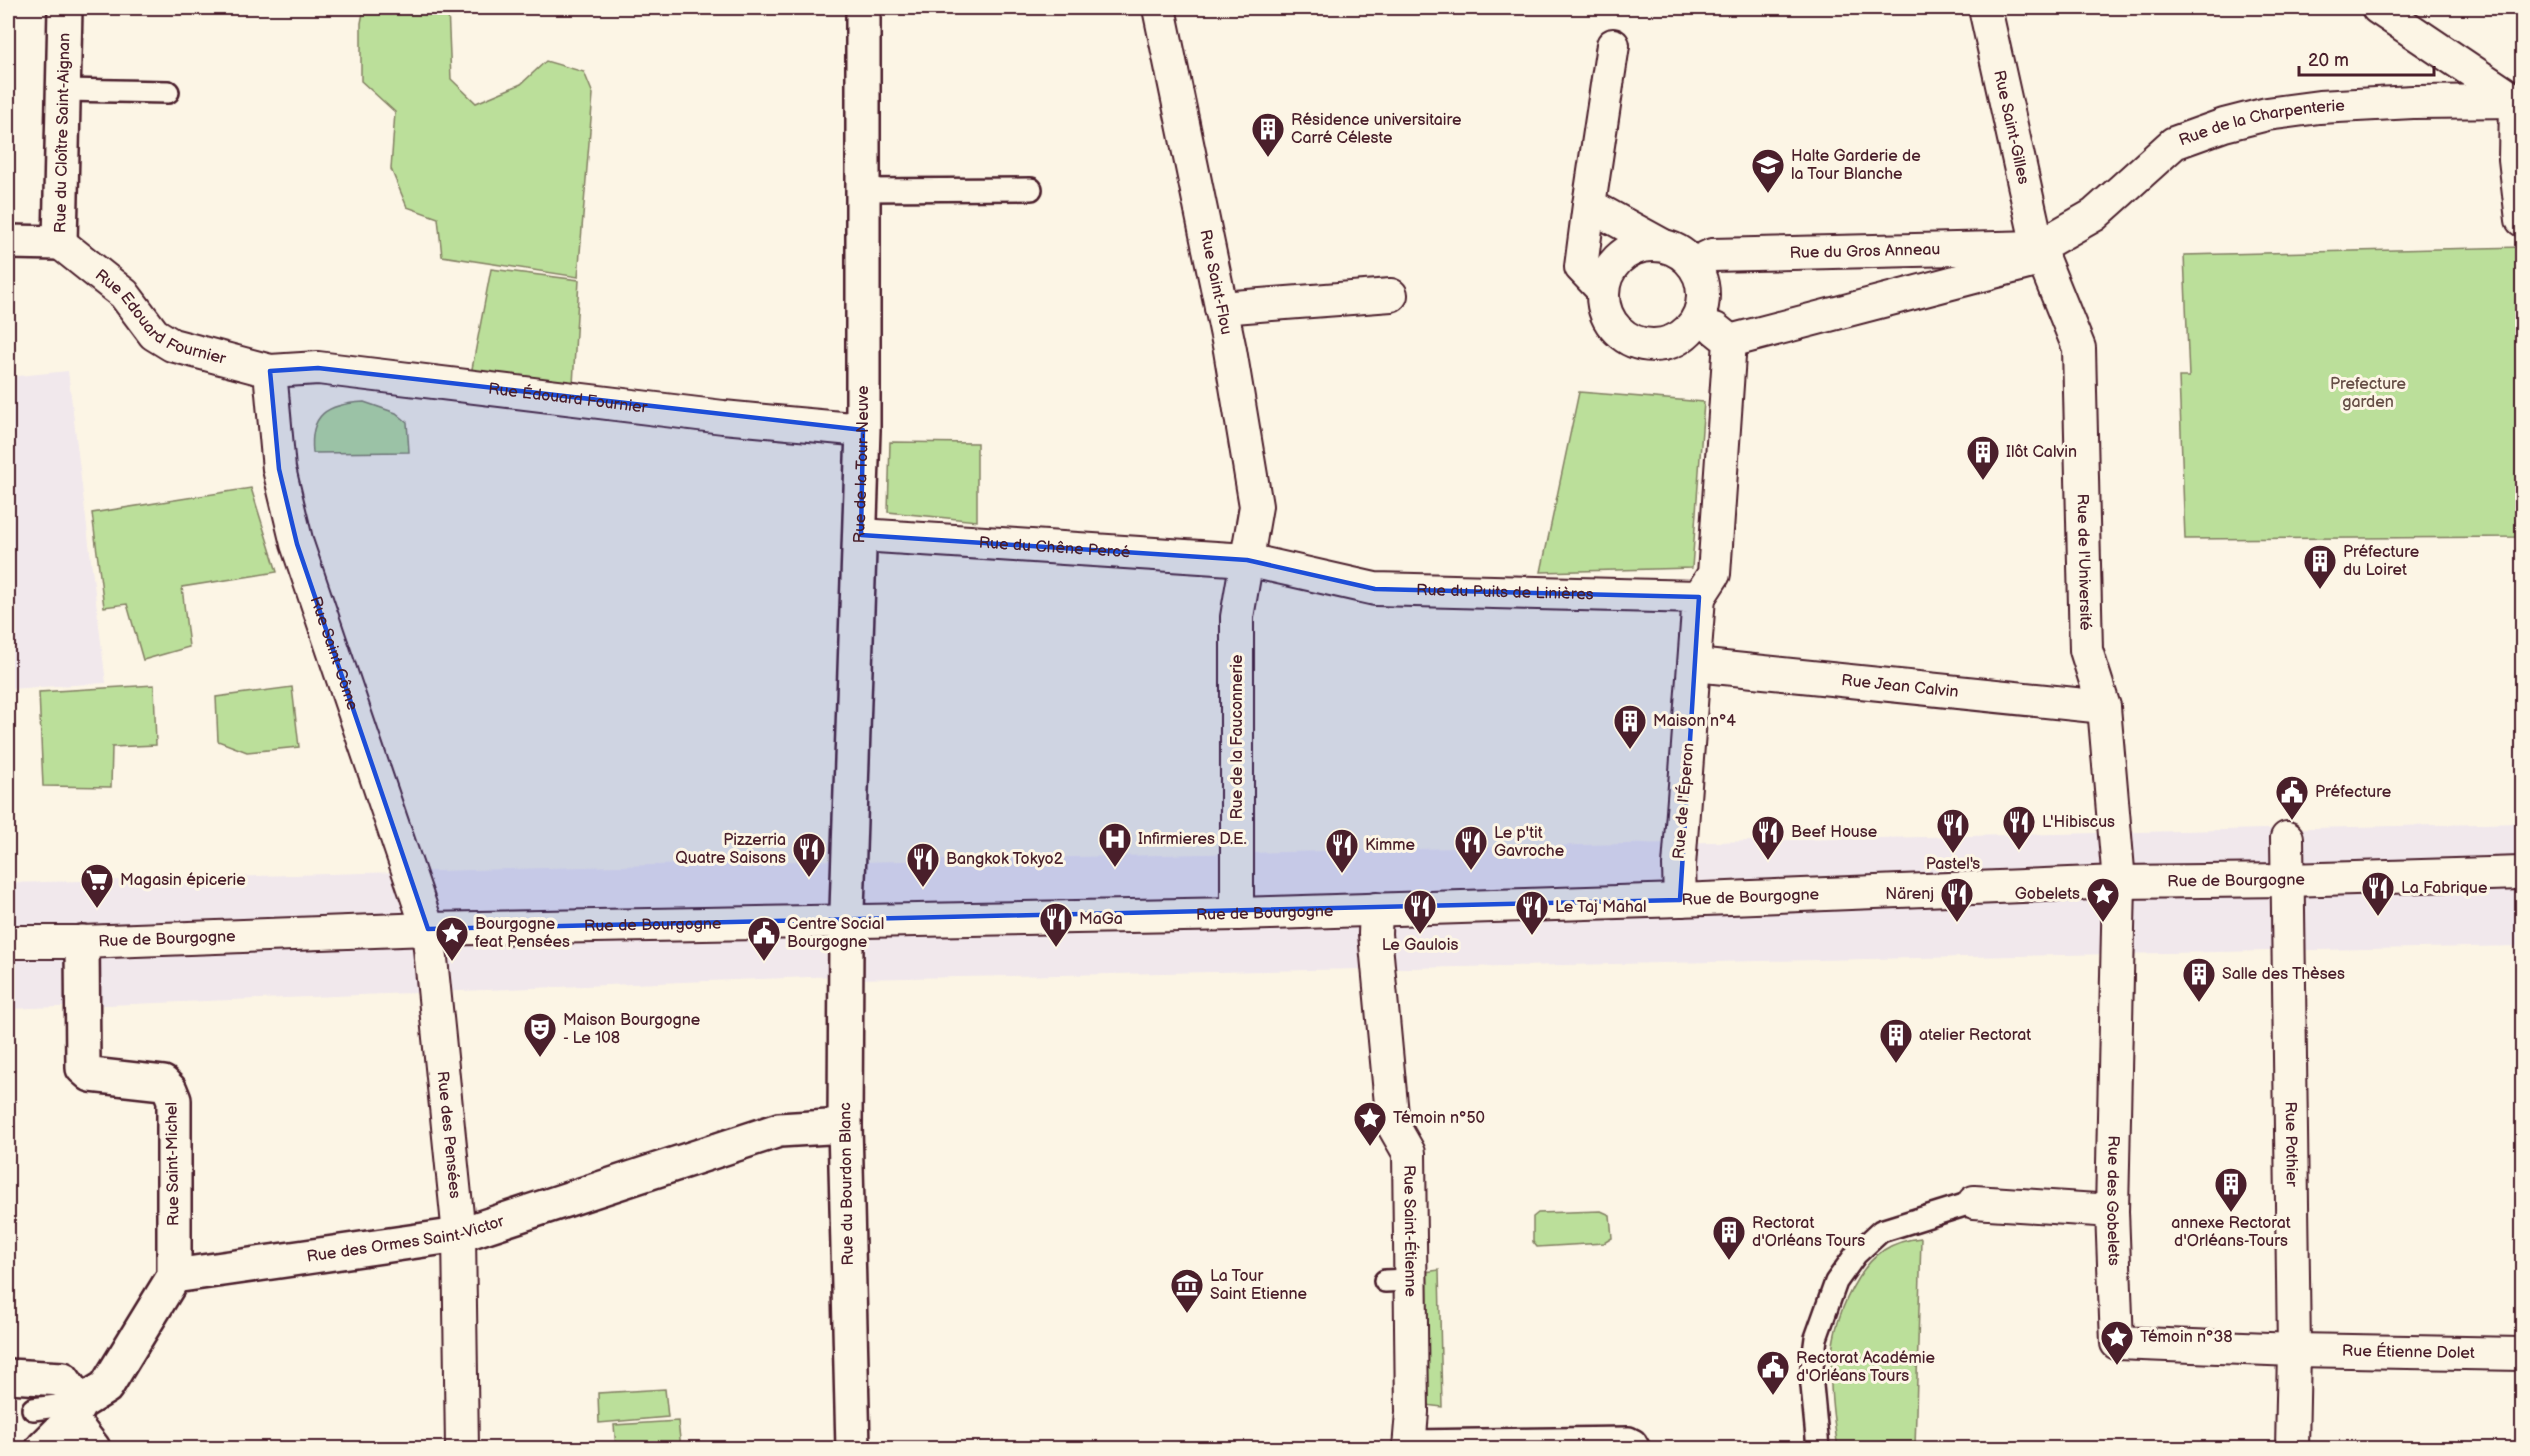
<svg xmlns="http://www.w3.org/2000/svg" width="2530" height="1456" viewBox="0 0 2530 1456" font-family="'Balsamiq Sans',sans-serif">
	<style>
		.built { fill: #f1e8ec }
		.green { fill: #bbdf9a; stroke: #827f62; stroke-width: 1.5 }
		.lines { fill: none; stroke-linecap: round; stroke-linejoin: round }
		.service-casing { stroke: #4a1f2b; stroke-width: 26 }
		.pedestrian-casing { stroke: #4a1f2b; stroke-width: 36 }
		.minor-casing { stroke: #4a1f2b; stroke-width: 38 }
		.service { stroke: #fcf5e5; stroke-width: 21 }
		.pedestrian { stroke: #fcf5e5; stroke-width: 32 }
		.minor { stroke: #fcf5e5; stroke-width: 33 }
		.marked { fill: #1d4ed8; fill-opacity: 0.2; stroke: #1d4ed8; stroke-width: 4.5; stroke-linejoin: round }
		.labels { text-anchor: middle; dominant-baseline: central; stroke-width: 6; stroke-linejoin: round; paint-order: stroke }
		.poi-label { font-size: 16px; fill: #4a1f2b; stroke: #fcf5e5; text-anchor: start }
		.street-label { font-size: 16px; fill: #4a1f2b; stroke: #fcf5e5 }
		.park-label { font-size: 16px; fill: #664f47; stroke: #fcf5e5 }
	</style>
	<rect width="100%" height="100%" fill="#fcf5e5"/>
	<filter id="ink" filterUnits="userSpaceOnUse"><feTurbulence type="fractalNoise" baseFrequency=".0167" numOctaves="2"/><feDisplacementMap in="SourceGraphic" scale="12" xChannelSelector="R" yChannelSelector="G"/><feConvolveMatrix kernelMatrix="1 2 1 2 8 2 1 2 1" color-interpolation-filters="sRGB"/></filter>
	<g filter="url(#ink)">
		<g class="built">
			<path d="M68 371 106 683 8 689V377Z"/>
			<path d="M2522 823V946L857 979 859 862Z"/>
			<path d="M836 860 835 976 8 1009V883Z"/>
		</g>
		<g class="green">
			<path d="M364 8H448L451 79 476 103 521 84 546 61 584 72 593 94 578 277 442 256 438 218 407 207 391 169 395 112 361 81V23Z"/>
			<path d="M2522 247V537L2185 539 2179 377H2189L2184 255Z"/>
			<path d="M491 269 579 280 573 385 471 374Z"/>
			<path d="M1579 392 1704 402 1692 568 1541 572Z"/>
			<path d="M364 402 396 413 407 422 409 452 313 453C309 414 327 404 364 402Z"/>
			<path d="M890 442 977 443V521L888 512Z"/>
			<path d="M251 488 277 572 182 587 189 647 143 660 127 604 104 607 92 513Z"/>
			<path d="M154 685 156 745 112 747 111 787 43 786 39 692Z"/>
			<path d="M292 687 299 747 247 752 218 741 216 697Z"/>
			<path d="M1601 1211 1610 1215 1612 1238 1604 1243 1537 1247 1533 1242V1217L1538 1213Z"/>
			<path d="M1921 1238 1915 1448H1838C1828 1386 1823 1334 1858 1278 1874 1253 1891 1241 1921 1238Z"/>
			<path d="M1439 1270 1442 1407 1426 1405 1425 1272Z"/>
			<path d="M665 1389 668 1417 599 1423 598 1393Z"/>
			<path d="M678 1421 681 1448H616L614 1425Z"/>
		</g>
		<g class="lines">
			<defs>
				<g id="service">
					<path d="M63 90 168 92"/>
					<path d="M862 190 1031 189"/>
					<path d="M1385 1281 1410 1280"/>
					<path d="M33 1409 80 1403"/>
					<path d="M1410 1441 1629 1438 1635 1441 1639 1448"/>
					<path d="M1818 1448 1811 1375 1816 1338 1836 1282 1856 1254 1881 1231 1974 1202"/>
				</g>
				<g id="pedestrian">
					<path id="s1" d="M1159 8 1230 350 1256 506 1237 617V914"/>
					<path id="s2" d="M1985 8 2038 247 2079 348 2086 650 2104 707 2119 882 2112 1211 2117 1343 2294 1350 2522 1354"/>
					<path d="M2378 8 2516 101 2515 159 2522 220"/>
					<path d="M1613 45 1589 205 1662 245"/>
					<path d="M1589 205 1581 267 1602 289"/>
					<path id="s3" d="M60 243 124 294 154 334 172 345 270 371 318 368 723 417 863 430"/>
					<circle cx="1653" cy="295" r="50"/>
					<path id="s4" d="M1693 264 1712 255 2038 247 2094 215 2174 143 2224 125 2267 114 2319 107 2413 102 2522 101"/>
					<path d="M1221 308 1391 295"/>
					<path d="M1730 341 2043 259"/>
					<path id="s5" d="M270 371 279 469 297 544 428 929 459 1235 462 1448"/>
					<path id="s6" d="M861 535 1247 560 1375 589 1699 597 1679 866 1680 900"/>
					<path d="M1699 597 1714 574 1730 341 1715 329"/>
					<path id="s7" d="M1695 665 2104 707"/>
					<path id="s8" d="M2287 838 2294 1350 2292 1448"/>
					<path id="s9" d="M1376 909 1375 934 1393 1125 1409 1153 1412 1412 1409 1448"/>
					<path id="s10" d="M8 942H82L428 929 1237 914 1680 900 2119 882 2288 880 2522 873"/>
					<path d="M1974 1202 2112 1211"/>
				</g>
				<g id="minor">
					<path id="s11" d="M8 242 60 243 65 8"/>
					<path d="M82 942 83 1068 91 1075 163 1083 170 1090 174 1100V1276"/>
					<path d="M8 1376 63 1379 80 1403"/>
					<path d="M71 1420 93 1448"/>
					<path id="s12" d="M43 1448 71 1420 80 1403 106 1387 174 1276 459 1235 779 1130 845 1126"/>
					<path id="s13" d="M853 1448 845 1126 846 940 863 430V8"/>
				</g>
			</defs>
			<use href="#service" class="service-casing"/>
			<use href="#pedestrian" class="pedestrian-casing"/>
			<use href="#minor" class="minor-casing"/>
			<use href="#service" class="service"/>
			<use href="#pedestrian" class="pedestrian"/>
			<use href="#minor" class="minor"/>
		</g>
	</g>
	<path class="marked" d="M318 368 863 430 861 535 1247 560 1375 589 1699 597 1680 900 428 929 297 544 279 469 270 371Z"/>
	<defs>
		<symbol id="building-pin" viewBox="-11 -11 22 30"><path d="M0 17L-7.5 6A9.5 9.5 0 1 1 7.5 6Z" fill="#4a1f2b" stroke="#fcf5e5"/><path d="M-4-6H4V6H1V3H-1V6H-4ZM-2.5-4.3h1.7v1.8h-1.7ZM.8-4.3h1.7v1.8H.8ZM-2.5-1h1.7V.8h-1.7ZM.8-1h1.7V.8H.8Z" fill="#fff"/></symbol>
		<symbol id="school-pin" viewBox="-11 -11 22 30"><path d="M0 17L-7.5 6A9.5 9.5 0 1 1 7.5 6Z" fill="#4a1f2b" stroke="#fcf5e5"/><path d="M0-5L7-2L0 1L-7-2ZM-4 1L0 2.5L4 1V4Q0 6-4 4Z" fill="#fff"/></symbol>
		<symbol id="civic-pin" viewBox="-11 -11 22 30"><path d="M0 17L-7.5 6A9.5 9.5 0 1 1 7.5 6Z" fill="#4a1f2b" stroke="#fcf5e5"/><path d="M-.6-6.5H3V-4.5H.6V-3L4-1V1h2V6H-6V1h2V-1L-.6-3ZM-1.2 2.5V6h2.4V2.5Z" fill="#fff"/></symbol>
		<symbol id="restaurant-pin" viewBox="-11 -11 22 30"><path d="M0 17L-7.5 6A9.5 9.5 0 1 1 7.5 6Z" fill="#4a1f2b" stroke="#fcf5e5"/><path d="M-5-6h1v4h1v-4h1v4h1v-4h1v5L-1.5 .5V6h-2V.5L-5-1ZM5-6V6H3V1.5H1.5Q1.5-4 5-6Z" fill="#fff"/></symbol>
		<symbol id="hospital-pin" viewBox="-11 -11 22 30"><path d="M0 17L-7.5 6A9.5 9.5 0 1 1 7.5 6Z" fill="#4a1f2b" stroke="#fcf5e5"/><path d="M-5-5h3v3.5h4V-5h3V5h-3V1.5h-4V5h-3Z" fill="#fff"/></symbol>
		<symbol id="supermarket-pin" viewBox="-11 -11 22 30"><path d="M0 17L-7.5 6A9.5 9.5 0 1 1 7.5 6Z" fill="#4a1f2b" stroke="#fcf5e5"/><path d="M-6-5.5h2.5l.6 2H6L4.5 2H-2.5L-4.4-4H-6ZM-1.5 3.2a1.3 1.3 0 1 0 .1 0ZM3 3.2a1.3 1.3 0 1 0 .1 0Z" fill="#fff"/></symbol>
		<symbol id="sight-pin" viewBox="-11 -11 22 30"><path d="M0 17L-7.5 6A9.5 9.5 0 1 1 7.5 6Z" fill="#4a1f2b" stroke="#fcf5e5"/><path d="M0-6L1.8-2.2L6-1.7L2.9 1.2L3.7 5.4L0 3.3L-3.7 5.4L-2.9 1.2L-6-1.7L-1.8-2.2Z" fill="#fff"/></symbol>
		<symbol id="theatre-pin" viewBox="-11 -11 22 30"><path d="M0 17L-7.5 6A9.5 9.5 0 1 1 7.5 6Z" fill="#4a1f2b" stroke="#fcf5e5"/><path d="M-5-5.5Q0-4 5-5.5V0Q5 5 0 6Q-5 5-5 0ZM-3.3-2.5H-1v1.5H-3.3ZM1-2.5H3.3v1.5H1ZM-2.8 1Q0 5.5 2.8 1Z" fill="#fff"/></symbol>
		<symbol id="museum-pin" viewBox="-11 -11 22 30"><path d="M0 17L-7.5 6A9.5 9.5 0 1 1 7.5 6Z" fill="#4a1f2b" stroke="#fcf5e5"/><path d="M0-6L6-3V-2H-6V-3ZM-5-1h2V3h-2ZM-1-1h2V3h-2ZM3-1h2V3H3ZM-6 4H6V6H-6Z" fill="#fff"/></symbol>
	</defs>
	<g fill-rule="evenodd">
		<use href="#building-pin" x="1249" y="110" width="38" height="52"/>
		<use href="#school-pin" x="1749" y="146" width="38" height="52"/>
		<use href="#building-pin" x="1964" y="433" width="38" height="52"/>
		<use href="#building-pin" x="2301" y="542" width="38" height="52"/>
		<use href="#building-pin" x="1611" y="702" width="38" height="52"/>
		<use href="#civic-pin" x="2273" y="773" width="38" height="52"/>
		<use href="#restaurant-pin" x="2000" y="803" width="38" height="52"/>
		<use href="#restaurant-pin" x="1934" y="806" width="38" height="52"/>
		<use href="#restaurant-pin" x="1749" y="813" width="38" height="52"/>
		<use href="#hospital-pin" x="1096" y="820" width="38" height="52"/>
		<use href="#restaurant-pin" x="1452" y="823" width="38" height="52"/>
		<use href="#restaurant-pin" x="1323" y="826" width="38" height="52"/>
		<use href="#restaurant-pin" x="790" y="830" width="38" height="52"/>
		<use href="#restaurant-pin" x="904" y="840" width="38" height="52"/>
		<use href="#supermarket-pin" x="78" y="861" width="38" height="52"/>
		<use href="#restaurant-pin" x="2359" y="869" width="38" height="52"/>
		<use href="#restaurant-pin" x="1938" y="875" width="38" height="52"/>
		<use href="#sight-pin" x="2084" y="875" width="38" height="52"/>
		<use href="#restaurant-pin" x="1401" y="887" width="38" height="52"/>
		<use href="#restaurant-pin" x="1513" y="888" width="38" height="52"/>
		<use href="#restaurant-pin" x="1037" y="900" width="38" height="52"/>
		<use href="#sight-pin" x="433" y="914" width="38" height="52"/>
		<use href="#civic-pin" x="745" y="914" width="38" height="52"/>
		<use href="#building-pin" x="2180" y="955" width="38" height="52"/>
		<use href="#theatre-pin" x="521" y="1010" width="38" height="52"/>
		<use href="#building-pin" x="1877" y="1016" width="38" height="52"/>
		<use href="#sight-pin" x="1351" y="1099" width="38" height="52"/>
		<use href="#building-pin" x="2212" y="1165" width="38" height="52"/>
		<use href="#building-pin" x="1710" y="1213" width="38" height="52"/>
		<use href="#museum-pin" x="1168" y="1266" width="38" height="52"/>
		<use href="#sight-pin" x="2098" y="1318" width="38" height="52"/>
		<use href="#civic-pin" x="1754" y="1348" width="38" height="52"/>
	</g>
	<g class="labels">
		<g class="poi-label">
			<text x="1291" y="120">Résidence universitaire<tspan x="1291" dy="18">Carré Céleste</tspan></text>
			<text x="1791" y="156">Halte Garderie de<tspan x="1791" dy="18">la Tour Blanche</tspan></text>
			<text x="2006" y="452">Ilôt Calvin</text>
			<text x="2343" y="552">Préfecture<tspan x="2343" dy="18">du Loiret</tspan></text>
			<text x="1653" y="721">Maison n°4</text>
			<text x="2315" y="792">Préfecture</text>
			<text x="2042" y="822">L'Hibiscus</text>
			<text x="1791" y="832">Beef House</text>
			<text x="1494" y="833">Le p'tit<tspan x="1494" dy="18">Gavroche</tspan></text>
			<text x="1138" y="839">Infirmieres D.E.</text>
			<text x="786" y="840" text-anchor="end">Pizzerria<tspan x="786" dy="18">Quatre Saisons</tspan></text>
			<text x="1365" y="845">Kimme</text>
			<text x="946" y="859">Bangkok Tokyo2</text>
			<text x="1953" y="864" text-anchor="middle">Pastel's</text>
			<text x="120" y="880">Magasin épicerie</text>
			<text x="2401" y="888">La Fabrique</text>
			<text x="1934" y="894" text-anchor="end">Närenj</text>
			<text x="2080" y="894" text-anchor="end">Gobelets</text>
			<text x="1555" y="907">Le Taj Mahal</text>
			<text x="1079" y="919">MaGa</text>
			<text x="475" y="924">Bourgogne<tspan x="475" dy="18">feat Pensées</tspan></text>
			<text x="787" y="924">Centre Social<tspan x="787" dy="18">Bourgogne</tspan></text>
			<text x="1420" y="945" text-anchor="middle">Le Gaulois</text>
			<text x="2222" y="974">Salle des Thèses</text>
			<text x="563" y="1020">Maison Bourgogne<tspan x="563" dy="18">- Le 108</tspan></text>
			<text x="1919" y="1035">atelier Rectorat</text>
			<text x="1393" y="1118">Témoin n°50</text>
			<text x="1752" y="1223">Rectorat<tspan x="1752" dy="18">d'Orléans Tours</tspan></text>
			<text x="2231" y="1223" text-anchor="middle">annexe Rectorat<tspan x="2231" dy="18">d'Orléans-Tours</tspan></text>
			<text x="1210" y="1276">La Tour<tspan x="1210" dy="18">Saint Etienne</tspan></text>
			<text x="2140" y="1337">Témoin n°38</text>
			<text x="1796" y="1358">Rectorat Académie<tspan x="1796" dy="18">d'Orléans Tours</tspan></text>
		</g>
		<g class="street-label">
			<text stroke="none"><textPath href="#s4" startOffset="610">Rue de la Charpenterie</textPath></text>
			<text stroke="none"><textPath href="#s2" startOffset="122">Rue Saint-Gilles</textPath></text>
			<text stroke="none"><textPath href="#s11" startOffset="162">Rue du Cloître Saint-Aignan</textPath></text>
			<text stroke="none"><textPath href="#s4" startOffset="174">Rue du Gros Anneau</textPath></text>
			<text stroke="none"><textPath href="#s1" startOffset="280">Rue Saint-Flou</textPath></text>
			<text stroke="none"><textPath href="#s3" startOffset="128">Rue Edouard Fournier</textPath></text>
			<text stroke="none"><textPath href="#s3" startOffset="554">Rue Édouard Fournier</textPath></text>
			<text stroke="none"><textPath href="#s13" startOffset="984">Rue de la Tour-Neuve</textPath></text>
			<text stroke="none"><textPath href="#s6" startOffset="194">Rue du Chêne Percé</textPath></text>
			<text stroke="none"><textPath href="#s2" startOffset="568">Rue de l'Université</textPath></text>
			<text stroke="none"><textPath href="#s6" startOffset="648">Rue du Puits de Linières</textPath></text>
			<text stroke="none"><textPath href="#s5" startOffset="291">Rue Saint-Côme</textPath></text>
			<text stroke="none"><textPath href="#s7" startOffset="206">Rue Jean Calvin</textPath></text>
			<text transform="translate(1237 737) rotate(-90)">Rue de la Fauconnerie</text>
			<text transform="translate(1684 801) rotate(-85)">Rue de l'Éperon</text>
			<text stroke="none"><textPath href="#s10" startOffset="2229">Rue de Bourgogne</textPath></text>
			<text stroke="none"><textPath href="#s10" startOffset="1743">Rue de Bourgogne</textPath></text>
			<text stroke="none"><textPath href="#s10" startOffset="1257">Rue de Bourgogne</textPath></text>
			<text stroke="none"><textPath href="#s10" startOffset="645">Rue de Bourgogne</textPath></text>
			<text stroke="none"><textPath href="#s10" startOffset="159">Rue de Bourgogne</textPath></text>
			<text stroke="none"><textPath href="#s5" startOffset="789">Rue des Pensées</textPath></text>
			<text stroke="none"><textPath href="#s8" startOffset="306">Rue Pothier</textPath></text>
			<text transform="translate(173 1164) rotate(-91)">Rue Saint-Michel</text>
			<text transform="translate(847 1184) rotate(-91)">Rue du Bourdon Blanc</text>
			<text stroke="none"><textPath href="#s2" startOffset="1210">Rue des Gobelets</textPath></text>
			<text stroke="none"><textPath href="#s9" startOffset="327">Rue Saint-Étienne</textPath></text>
			<text stroke="none"><textPath href="#s12" startOffset="454">Rue des Ormes Saint-Victor</textPath></text>
			<text stroke="none"><textPath href="#s2" startOffset="1644">Rue Étienne Dolet</textPath></text>
		</g>
		<g class="park-label">
			<text x="2368" y="384">Prefecture<tspan x="2368" dy="18">garden</tspan></text>
		</g>
	</g>
	<rect width="2530" height="1456" fill="none" stroke="#fcf5e5" stroke-width="30"/>
	<rect x="15" y="15" width="2500" height="1426" fill="none" stroke="#4a1f2b" stroke-width="2" filter="url(#ink)"/>
	<path d="M2299 66v9h135v-9" fill="none" stroke="#4a1f2b" stroke-width="3"/>
	<text x="2308" y="66" font-size="18" fill="#4a1f2b" stroke="#fcf5e5" stroke-width="4.5" paint-order="stroke">20 m</text>
</svg>
